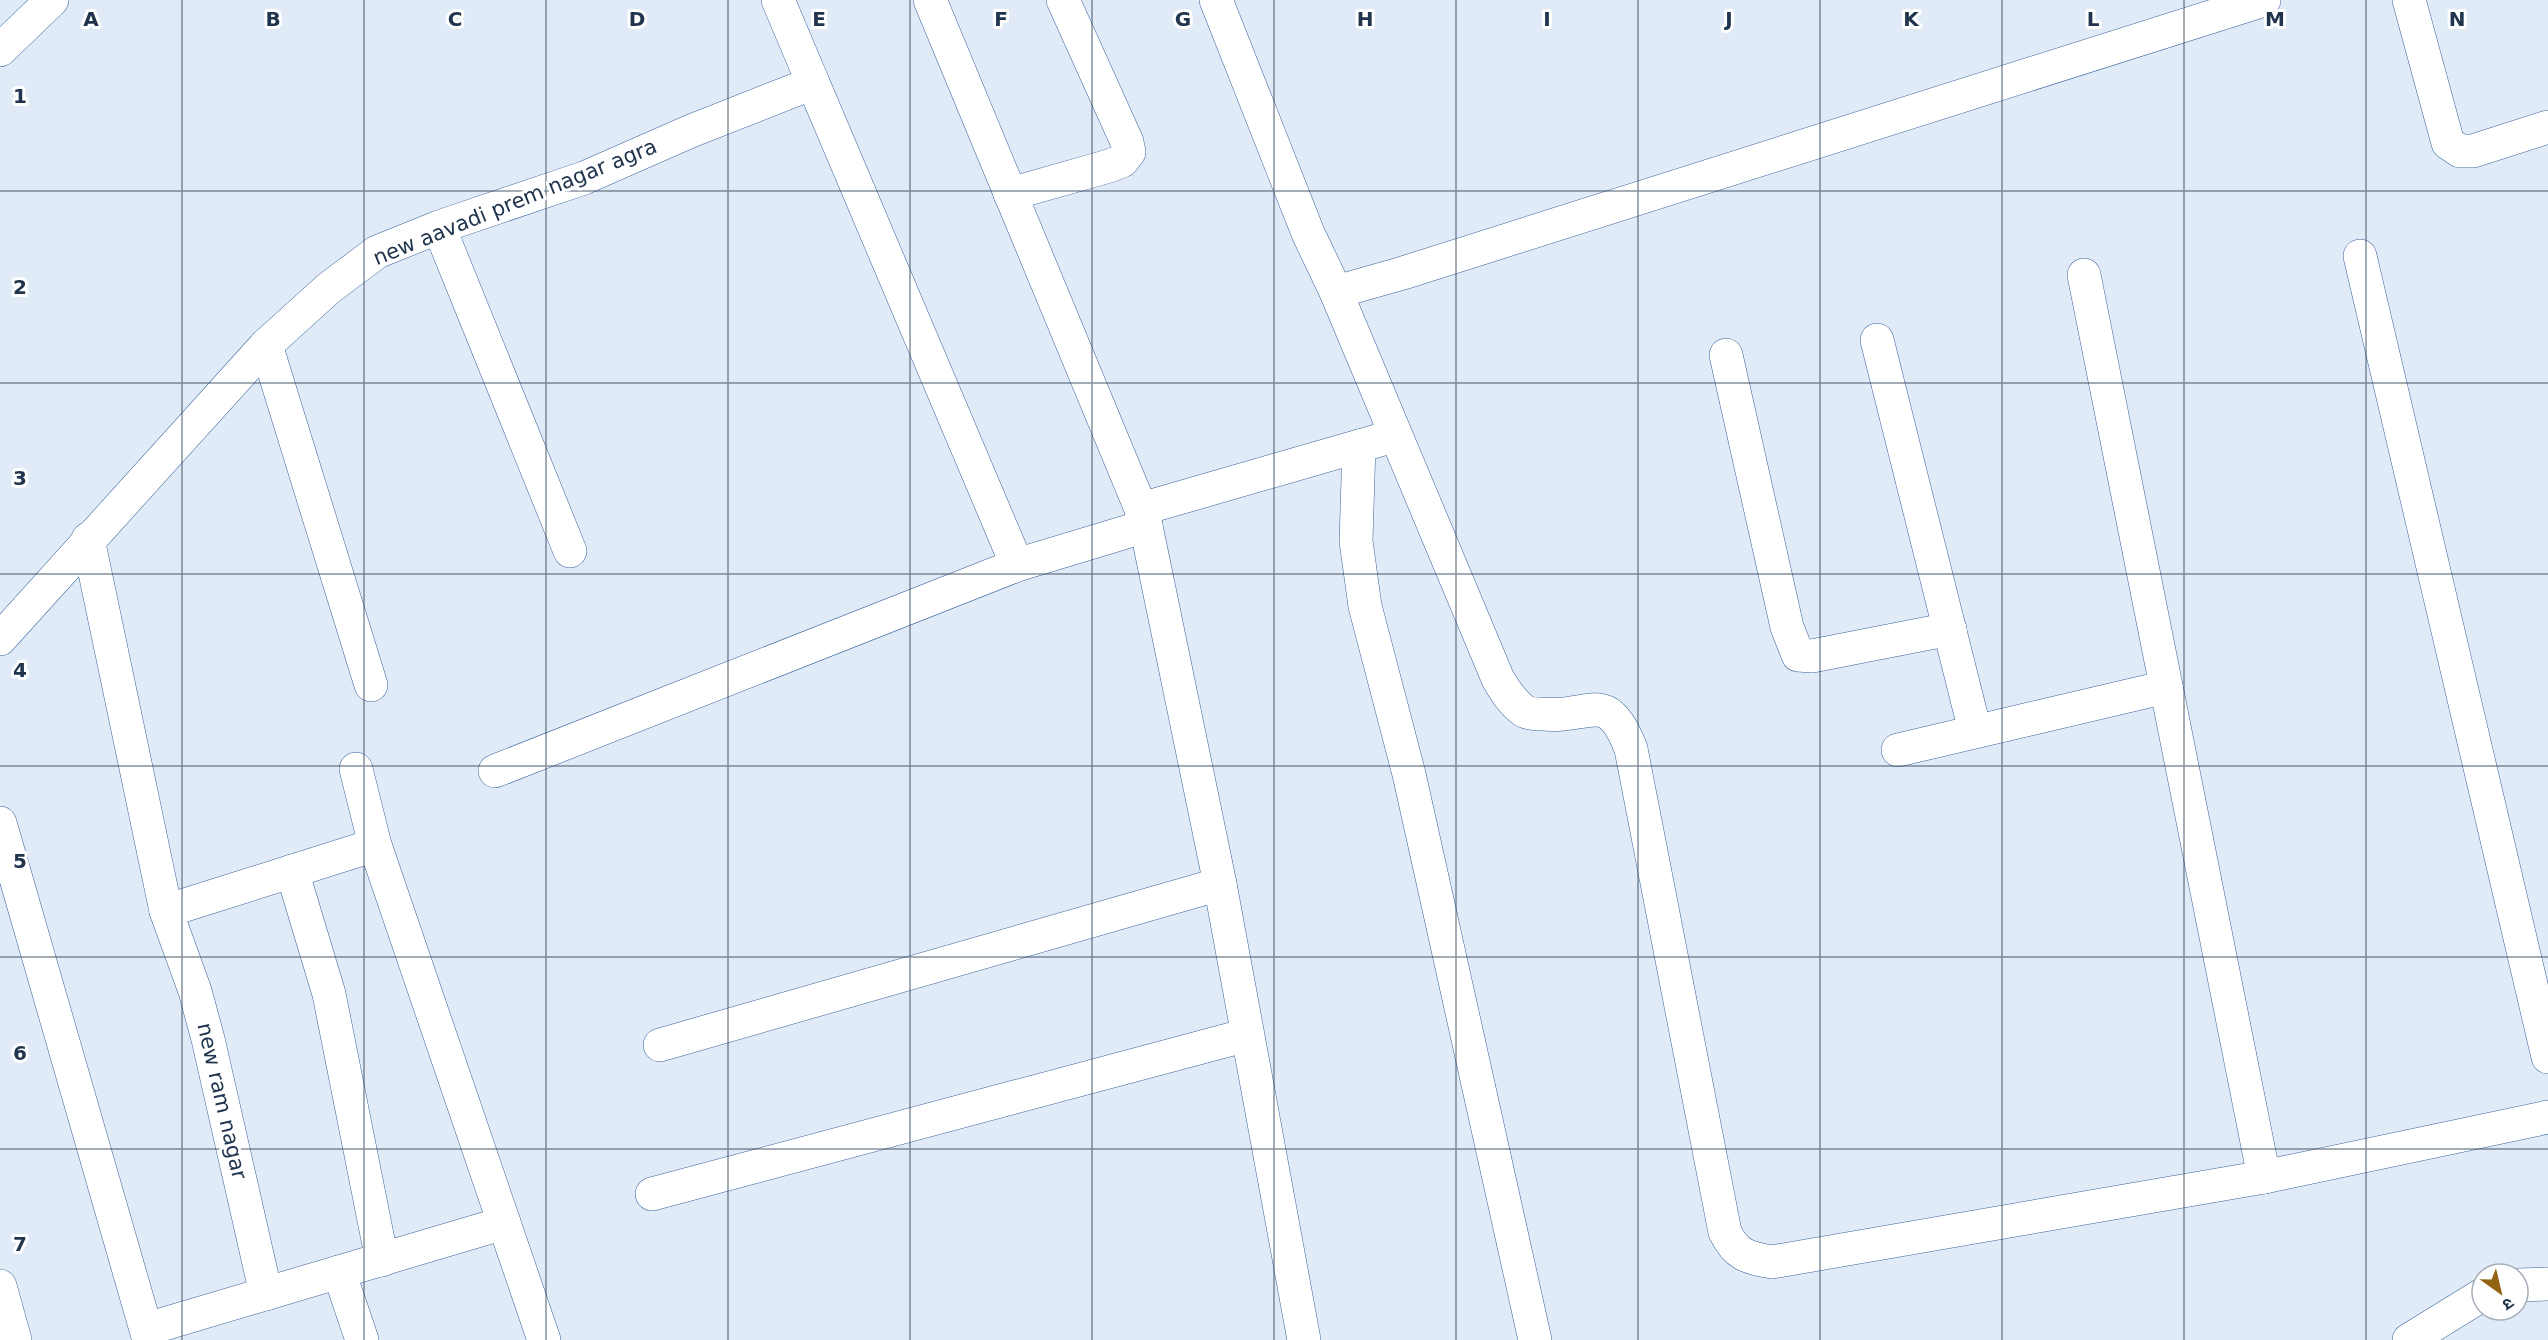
<svg xmlns="http://www.w3.org/2000/svg" width="2548" height="1340" viewBox="0 0 2548 1340" font-family="'DejaVu Sans','Noto Sans Devanagari',sans-serif">
	<style>
		.lines { fill: none; stroke-linecap: round; stroke-linejoin: round }
		.minor-casing { stroke: #36639c; stroke-width: 34 }
		.minor { stroke: #fff; stroke-width: 33 }
		.grid { fill: none; stroke: #20344d; stroke-width: 1.5; stroke-opacity: 0.55 }
		.labels { text-anchor: middle; dominant-baseline: central; stroke-width: 6; stroke-linejoin: round; paint-order: stroke }
		.street-label { font-size: 21px; fill: #20344d; stroke: #fff }
		.grid-label { font-size: 20px; text-anchor: middle; font-weight: bold; fill: #20344d; stroke: #fff; stroke-width: 6; stroke-linejoin: round; paint-order: stroke }
	</style>
	<rect width="100%" height="100%" fill="#e1ebf8"/>
	<g class="lines">
		<defs>
			<g id="minor">
				<path d="M930 0 1141 509 1146 526 1220 884 1304 1340"/>
				<path d="M1216 0 1308 233 1336 292 1403 273 2264 0"/>
				<path d="M2409 0 2448 143 2460 151H2473L2548 127"/>
				<path d="M0 50 52 0"/>
				<path d="M813 83 1017 565"/>
				<path d="M1010 194 1109 166 1122 161 1129 152 1127 142 1063 0"/>
				<path d="M439 227 570 551"/>
				<path d="M2360 256 2548 1057"/>
				<path d="M2084 275 2264 1177 2548 1117"/>
				<path d="M1336 292 1498 679C1505 691 1512 702 1524 711 1529 714 1536 714 1542 714 1590 720 1606 685 1631 749L1725 1232C1736 1255 1748 1258 1772 1262L2264 1177"/>
				<path d="M1877 340 1975 731"/>
				<path d="M266 345 371 685"/>
				<path d="M1726 355 1787 627 1798 655 1812 656 1950 629"/>
				<path d="M1359 446 1356 541 1365 606 1409 774 1535 1340"/>
				<path d="M1141 509 1380 440"/>
				<path d="M88 539 166 911 195 991 208 1039 266 1294"/>
				<path d="M0 639 266 345 329 288 377 252 439 227 584 178 691 131 813 83 778 0"/>
				<path d="M1898 750 2166 687"/>
				<path d="M495 771 1017 565 1146 526"/>
				<path d="M0 823 149 1340"/>
				<path d="M375 845 544 1340"/>
				<path d="M292 871 329 994 382 1260"/>
				<path d="M166 911 375 845 356 769"/>
				<path d="M660 1045 1220 884"/>
				<path d="M652 1194 1247 1035"/>
				<path d="M339 1272 362 1340"/>
				<path d="M2518 1285 2548 1284"/>
				<path d="M0 1286 15 1340"/>
				<path d="M147 1329 504 1223"/>
				<path d="M2409 1340 2482 1295"/>
			</g>
		</defs>
		<use href="#minor" class="minor-casing"/>
		<use href="#minor" class="minor"/>
	</g>
	<path class="grid" d="M182 0V1340M364 0V1340M546 0V1340M728 0V1340M910 0V1340M1092 0V1340M1274 0V1340M1456 0V1340M1638 0V1340M1820 0V1340M2002 0V1340M2184 0V1340M2366 0V1340M0 191H2548M0 383H2548M0 574H2548M0 766H2548M0 957H2548M0 1149H2548"/>
	<g class="labels">
		<g class="street-label">
			<text transform="translate(515 202) rotate(-22)">new aavadi prem nagar agra</text>
			<text transform="translate(222 1101) rotate(77)">new ram nagar</text>
		</g>
	</g>
	<g class="grid-label">
		<text x="91" y="26">A</text>
		<text x="273" y="26">B</text>
		<text x="455" y="26">C</text>
		<text x="637" y="26">D</text>
		<text x="819" y="26">E</text>
		<text x="1001" y="26">F</text>
		<text x="1183" y="26">G</text>
		<text x="1365" y="26">H</text>
		<text x="1547" y="26">I</text>
		<text x="1729" y="26">J</text>
		<text x="1911" y="26">K</text>
		<text x="2093" y="26">L</text>
		<text x="2275" y="26">M</text>
		<text x="2457" y="26">N</text>
		<text x="20" y="103">1</text>
		<text x="20" y="294">2</text>
		<text x="20" y="485">3</text>
		<text x="20" y="677">4</text>
		<text x="20" y="868">5</text>
		<text x="20" y="1060">6</text>
		<text x="20" y="1251">7</text>
	</g>
	<g transform="translate(2500 1292) rotate(146)"><circle r="28" fill="#ffffff" stroke="#a6aeb8" stroke-width="1.5"/>
	<path d="M0-4.5L10 22L0 15L-10 22Z" fill="#926311"/>
	<text y="-9" font-size="16" font-weight="bold" text-anchor="middle" fill="#20344d">उ</text>
	</g>
</svg>
